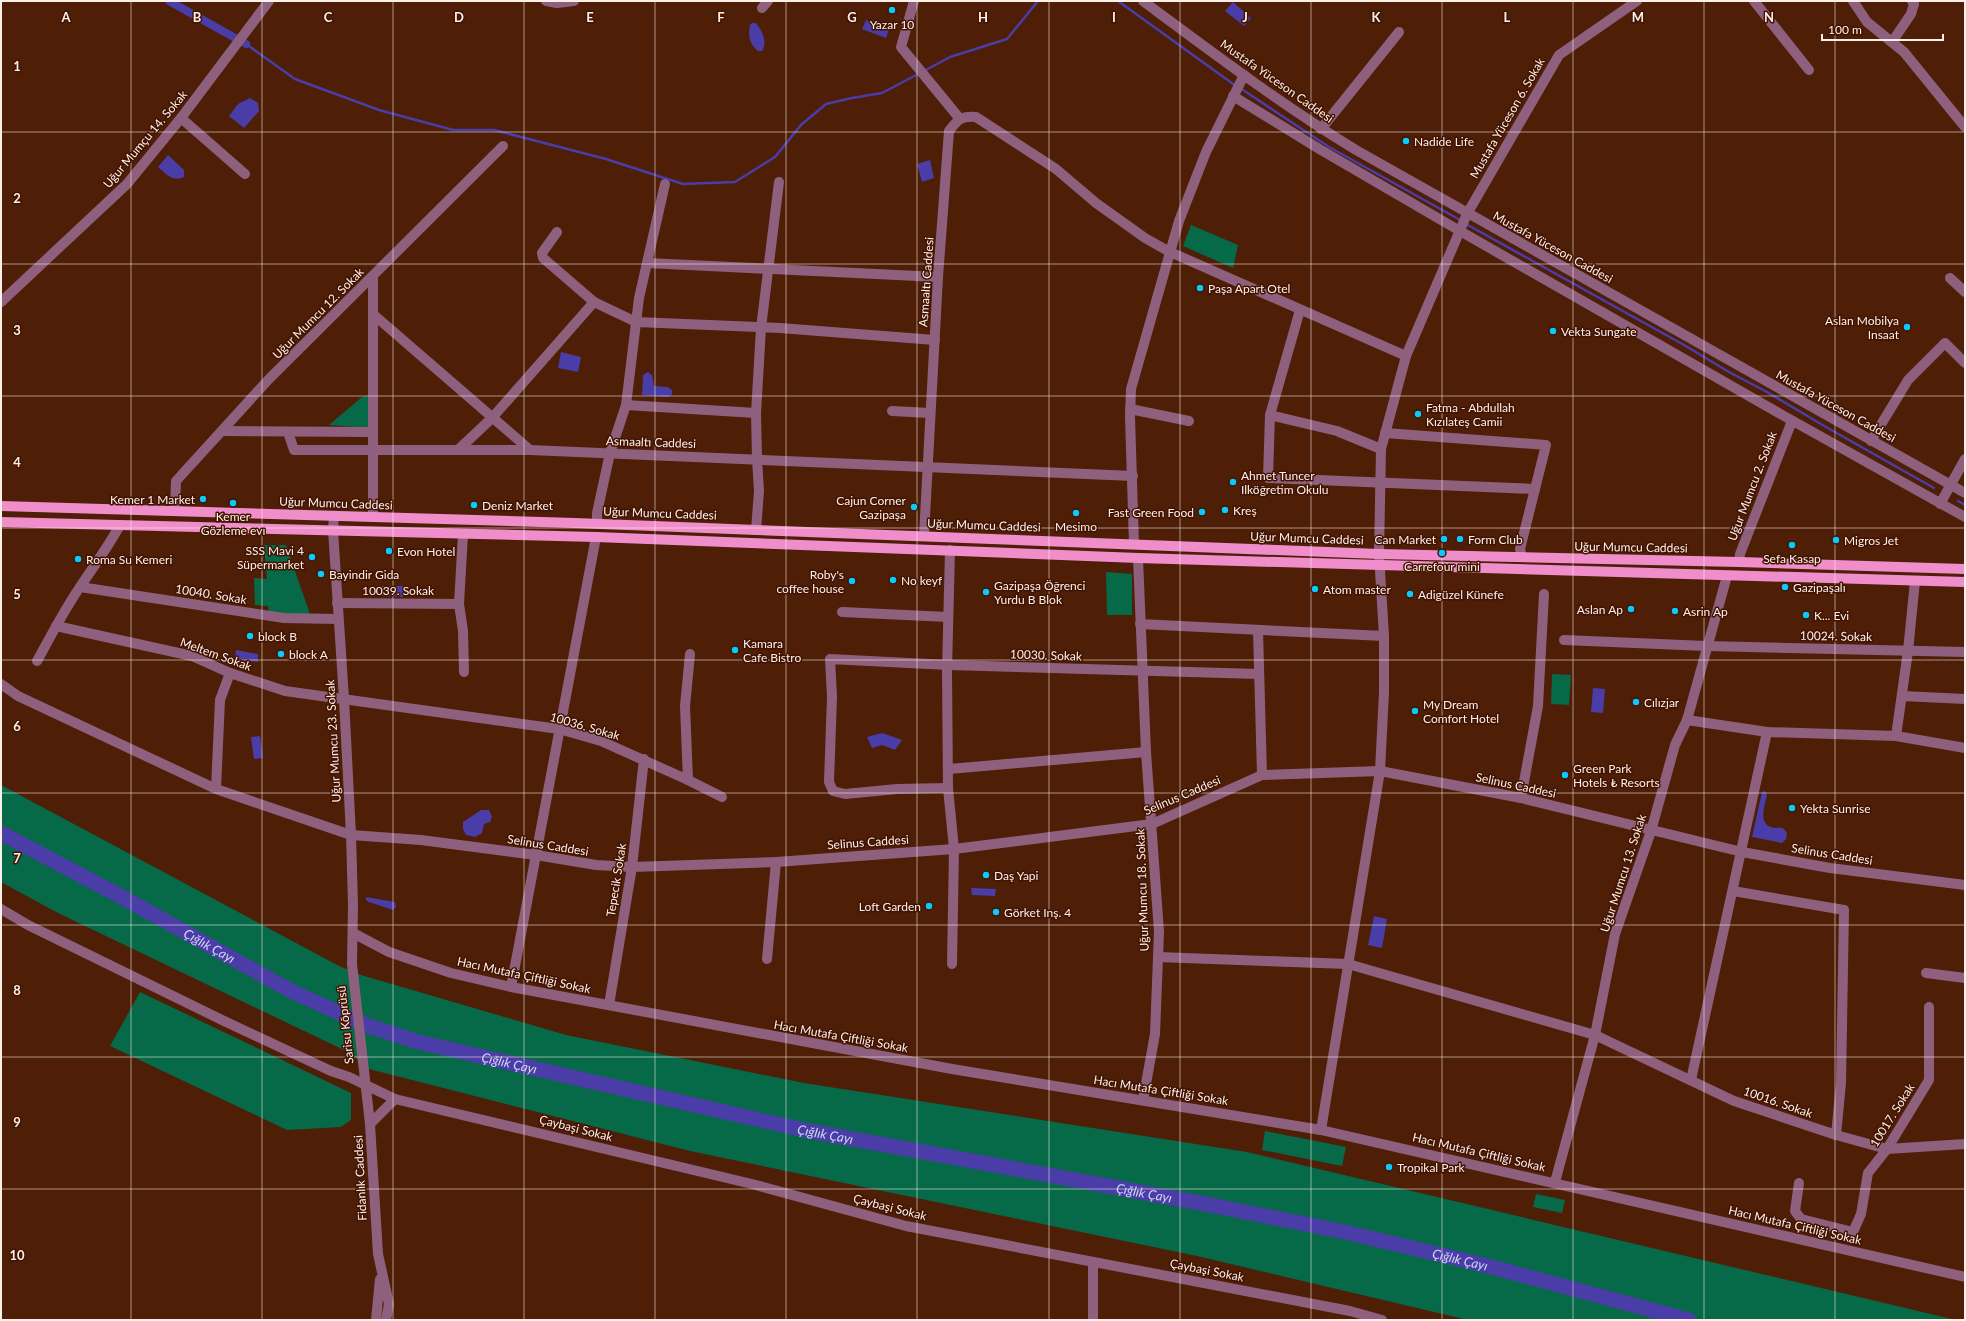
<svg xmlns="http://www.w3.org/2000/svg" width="1966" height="1321" viewBox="0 0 1966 1321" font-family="Lato,sans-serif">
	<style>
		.green { fill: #066948 }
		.water { fill: #4a3da7 }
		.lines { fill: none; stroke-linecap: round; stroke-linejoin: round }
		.stream { stroke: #4a3da7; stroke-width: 2.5 }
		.canal { stroke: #4a3da7; stroke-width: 8 }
		.river { stroke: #4a3da7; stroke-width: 15 }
		.minor { stroke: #8f607d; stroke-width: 10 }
		.major { stroke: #f08ecb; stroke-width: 10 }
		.grid { fill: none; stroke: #fdf0ea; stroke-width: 1; stroke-opacity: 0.55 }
		.poi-dot { fill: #0acafa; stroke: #421300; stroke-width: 1.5 }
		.labels { text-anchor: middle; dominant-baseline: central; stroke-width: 3; stroke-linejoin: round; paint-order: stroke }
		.poi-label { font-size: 12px; fill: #fdf0ea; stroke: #421300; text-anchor: start }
		.street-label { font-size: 12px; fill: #fdf0ea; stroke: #421300 }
		.water-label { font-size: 13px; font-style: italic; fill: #d5d7f3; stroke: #421300 }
		.grid-label { font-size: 13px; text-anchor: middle; font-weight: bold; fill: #fdf0ea; stroke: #421300; stroke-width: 3; stroke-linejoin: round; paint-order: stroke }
	</style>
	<rect width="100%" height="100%" fill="#4e1e07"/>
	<g class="green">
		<path d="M1191 225 1238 245 1233 268 1183 246Z"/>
		<path d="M371 395V428L329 425 362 397Z"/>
		<path d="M264 545H286L311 617 269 612 268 606 255 605 254 578 267 579Z"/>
		<path d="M1106 572 1132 574V615H1107Z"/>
		<path d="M1552 674 1571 675 1569 705 1551 704Z"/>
		<path d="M1 785 339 966 361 975 566 1035 804 1083 1247 1152 1956 1320H1468L1197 1256 690 1151 369 1069 348 1052 58 913 1 882Z"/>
		<path d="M140 992 351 1093V1120L341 1127 287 1130 110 1046Z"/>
		<path d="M1265 1131 1346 1147 1342 1166 1262 1150Z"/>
		<path d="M1536 1194 1565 1200 1562 1213 1533 1207Z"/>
	</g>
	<g class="water">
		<path d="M1233 2 1251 18 1244 26 1225 11Z"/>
		<path d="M866 20 889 29 886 38 862 29Z"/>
		<path d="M752 23H756C762 31 768 41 762 51H758C749 44 748 36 750 25Z"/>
		<path d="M250 98 258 103 259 111 244 128 229 116 238 104Z"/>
		<path d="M168 155 184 170V177C172 182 166 174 158 167Z"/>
		<path d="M930 160 934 178 922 182 917 164Z"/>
		<path d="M561 352 581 357 578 372 558 368Z"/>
		<path d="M648 372 652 375 654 386 668 387 672 390V395L667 397 642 395 643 375Z"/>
		<path d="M382 586H404L403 597 382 596Z"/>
		<path d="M236 650 258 654V662L235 658Z"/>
		<path d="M1593 688 1605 689 1603 713 1591 712Z"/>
		<path d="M882 733 902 740 895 750 882 745 872 748 867 737Z"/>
		<path d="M260 736 263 758 254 759 251 737Z"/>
		<path d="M1765 791 1767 795C1765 805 1758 823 1771 827 1775 829 1779 827 1783 828L1787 833 1786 839 1782 843 1752 837 1762 792Z"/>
		<path d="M481 810H489L492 817 490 822 484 824 482 833 475 837 466 835 463 829V822Z"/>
		<path d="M971 888 996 889 995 896 972 895Z"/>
		<path d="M366 897 395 902 396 907 393 910 369 902 366 900Z"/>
		<path d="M1374 916 1387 919 1382 948 1368 945Z"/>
	</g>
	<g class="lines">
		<g class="stream">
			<path d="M1118 1 1236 86"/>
			<path d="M246 44 295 79 379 110 453 130H494L606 159 683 184 735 182 775 157 801 125 826 104 852 98 882 93 920 73"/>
			<path d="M924 71 950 57 1007 39 1038 1"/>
			<path d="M1240 88 1329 147 1462 221"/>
			<path d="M1466 224 1684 345 1729 372 1767 392 1826 427 1934 488"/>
			<path d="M1958 501 1965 505"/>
		</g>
		<path class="canal" d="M169 1 246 44"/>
		<path class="river" id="s1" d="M1 833 122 897 291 991 366 1025 418 1042 804 1130 1200 1203 1345 1232 1488 1266 1689 1320"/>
		<g class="minor">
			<path d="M546 1 557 3 574 1"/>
			<path d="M914 1 901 47 960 119"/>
			<path d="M1143 1C1213 53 1282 105 1356 150L1965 493"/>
			<path d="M1754 1 1809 70"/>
			<path d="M1853 1 1867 22 1904 52 1965 127"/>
			<path d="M762 8 768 1"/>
			<path d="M1892 42 1911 14 1914 4 1912 1"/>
			<path d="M1233 96 1321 150 1460 231 1784 416 1965 517"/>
			<path d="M181 118 245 174"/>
			<path d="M1321 129 1399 32"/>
			<path d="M557 232 542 253 543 258 594 302"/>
			<path d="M647 263 938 277"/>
			<path d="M373 276V517"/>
			<path d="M1950 278 1965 292"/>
			<path d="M1 302 127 184 181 118 269 1"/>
			<path d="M1300 310 1270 415 1268 478 1535 489"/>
			<path d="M374 315 530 450"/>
			<path d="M626 405 756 413 757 459 759 491 756 530"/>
			<path d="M1130 409 1189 421"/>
			<path d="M892 411 930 413"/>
			<path d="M756 413 761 328 779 182"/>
			<path d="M1270 415 1337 431 1381 449"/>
			<path d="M222 431 373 432"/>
			<path d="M288 432 294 450H530L1133 476"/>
			<path d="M1385 433 1546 445 1520 549 1522 557"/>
			<path d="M1871 441 1908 380 1945 343 1965 363"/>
			<path d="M458 450 492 418 594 302 636 322 780 328 935 340"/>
			<path d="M1940 504 1965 459"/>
			<path d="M175 510 176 481 269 379 503 146"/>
			<path d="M334 516 333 530 344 699 351 835 353 905 352 964 370 1124 378 1254 389 1304 386 1320"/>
			<path d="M597 523V513L610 453 626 405 639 298 665 184"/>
			<path d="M463 534 459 604 463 631 464 672"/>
			<path d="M924 535 938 277 949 131C958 119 961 116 976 117L1056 169 1096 203 1145 238 1170 252 1406 356"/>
			<path d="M1134 544 1130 417 1131 389 1179 221 1206 152 1244 75"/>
			<path d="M950 550 947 670 948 788 954 849 952 964"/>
			<path d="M1138 558 1146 752 1159 932 1155 1034 1143 1100"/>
			<path d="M1739 562 1740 554 1792 421"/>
			<path d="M80 587 284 618 338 619"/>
			<path d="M337 603 459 604"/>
			<path d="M842 612 948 617"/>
			<path d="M1140 624 1384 636"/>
			<path d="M56 626 192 656 230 673 285 691 559 729 601 741 688 780 685 706 690 654"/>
			<path d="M1258 630 1262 775"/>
			<path d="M1564 640 1706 646 1965 652"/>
			<path d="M37 661C51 636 64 610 80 587 94 566 108 547 120 525"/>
			<path d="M1 684 18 696 216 789 351 835 421 840 536 855 596 865 632 867 776 862 954 849 1152 824 1262 775 1380 771 1521 798 1742 852 1830 868 1965 885"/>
			<path d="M1902 696 1965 699"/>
			<path d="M1687 720 1767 732 1896 736 1908 651 1915 581"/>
			<path d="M1896 736 1965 748"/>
			<path d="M949 769 1146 752"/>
			<path d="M688 780 722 797"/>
			<path d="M948 788 897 789 845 794 833 791 829 782 832 697 830 659 948 665 1259 674"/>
			<path d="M216 789 220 700 230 673"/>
			<path d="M1521 798 1538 706 1544 594"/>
			<path d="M1733 891 1844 910 1841 1083 1836 1135"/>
			<path d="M1 909 28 925 222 1020 331 1071 349 1077 395 1099 370 1124"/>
			<path d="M353 933 389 952 451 973 511 987 952 1069 1321 1130 1965 1277"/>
			<path d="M1158 957 1348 964 1595 1035 1734 1101 1836 1135 1887 1149 1965 1144"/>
			<path d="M767 959 776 862"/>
			<path d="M1926 973 1965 978"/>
			<path d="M511 987 596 537"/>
			<path d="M609 1005 632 867 644 759"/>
			<path d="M1691 1080 1767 732"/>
			<path d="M395 1099 752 1184 906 1226 1350 1311 1382 1320"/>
			<path d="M1321 1130 1380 771 1384 692V636L1379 554 1381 449 1406 356 1467 214 1559 55 1637 1"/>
			<path d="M1555 1182 1595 1035 1615 934 1651 831 1675 745 1687 720 1727 576"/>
			<path d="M1799 1183 1795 1211 1801 1219 1853 1232 1861 1214 1868 1173 1887 1149 1929 1080V1007"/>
			<path d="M376 1320 380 1279"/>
			<path d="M1093 1320V1262"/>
		</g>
		<g class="major">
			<path d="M1 506 575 523 1379 554 1739 562 1965 569"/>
			<path d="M1 522 596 537 1138 558 1965 582"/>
		</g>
	</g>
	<path class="grid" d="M131 1V1320M262 1V1320M393 1V1320M524 1V1320M655 1V1320M786 1V1320M917 1V1320M1049 1V1320M1180 1V1320M1311 1V1320M1442 1V1320M1573 1V1320M1704 1V1320M1835 1V1320M1 132H1965M1 264H1965M1 396H1965M1 528H1965M1 660H1965M1 793H1965M1 925H1965M1 1057H1965M1 1189H1965"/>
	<g class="poi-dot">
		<circle cx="892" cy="10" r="4"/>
		<circle cx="1406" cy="141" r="4"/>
		<circle cx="1200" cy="288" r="4"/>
		<circle cx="1907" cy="327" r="4"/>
		<circle cx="1553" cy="331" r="4"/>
		<circle cx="1418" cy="414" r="4"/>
		<circle cx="1233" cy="482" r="4"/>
		<circle cx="203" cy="499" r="4"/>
		<circle cx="233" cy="503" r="4"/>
		<circle cx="474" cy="505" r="4"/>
		<circle cx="914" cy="507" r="4"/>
		<circle cx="1225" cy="510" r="4"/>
		<circle cx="1202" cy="512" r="4"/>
		<circle cx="1076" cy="513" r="4"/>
		<circle cx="1444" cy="539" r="4"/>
		<circle cx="1460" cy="539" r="4"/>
		<circle cx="1836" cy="540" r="4"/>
		<circle cx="1792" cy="545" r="4"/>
		<circle cx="389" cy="551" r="4"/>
		<circle cx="1442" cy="553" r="4"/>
		<circle cx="312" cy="557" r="4"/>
		<circle cx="78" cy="559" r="4"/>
		<circle cx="321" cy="574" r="4"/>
		<circle cx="893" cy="580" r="4"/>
		<circle cx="852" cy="581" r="4"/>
		<circle cx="1785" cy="587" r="4"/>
		<circle cx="1315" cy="589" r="4"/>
		<circle cx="986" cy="592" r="4"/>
		<circle cx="1410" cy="594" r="4"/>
		<circle cx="1631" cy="609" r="4"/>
		<circle cx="1675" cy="611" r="4"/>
		<circle cx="1806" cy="615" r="4"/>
		<circle cx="250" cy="636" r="4"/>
		<circle cx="735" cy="650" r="4"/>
		<circle cx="281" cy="654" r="4"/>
		<circle cx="1636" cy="702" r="4"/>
		<circle cx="1415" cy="711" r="4"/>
		<circle cx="1565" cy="775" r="4"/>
		<circle cx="1792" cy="808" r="4"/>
		<circle cx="986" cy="875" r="4"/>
		<circle cx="929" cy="906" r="4"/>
		<circle cx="996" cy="912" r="4"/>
		<circle cx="1389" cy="1167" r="4"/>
	</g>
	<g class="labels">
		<g class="poi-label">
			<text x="892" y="24" text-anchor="middle">Yazar 10</text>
			<text x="1414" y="141">Nadide Life</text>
			<text x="1208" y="288">Paşa Apart Otel</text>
			<text x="1899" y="320" text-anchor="end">Aslan Mobilya<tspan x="1899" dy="14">Insaat</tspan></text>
			<text x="1561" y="331">Vekta Sungate</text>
			<text x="1426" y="407">Fatma - Abdullah<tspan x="1426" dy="14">Kızılateş Camii</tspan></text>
			<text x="1241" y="475">Ahmet Tuncer<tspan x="1241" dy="14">Ilköğretim Okulu</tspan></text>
			<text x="195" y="499" text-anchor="end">Kemer 1 Market</text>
			<text x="906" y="500" text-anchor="end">Cajun Corner<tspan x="906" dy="14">Gazipaşa</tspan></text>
			<text x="482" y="505">Deniz Market</text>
			<text x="1233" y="510">Kreş</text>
			<text x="1194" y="512" text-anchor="end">Fast Green Food</text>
			<text x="233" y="516" text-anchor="middle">Kemer<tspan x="233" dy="14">Gözleme evı</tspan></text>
			<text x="1076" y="526" text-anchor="middle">Mesimo</text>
			<text x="1436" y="539" text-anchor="end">Can Market</text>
			<text x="1468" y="539">Form Club</text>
			<text x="1844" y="540">Migros Jet</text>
			<text x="304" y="550" text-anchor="end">SSS Mavi 4<tspan x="304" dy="14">Süpermarket</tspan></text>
			<text x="397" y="551">Evon Hotel</text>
			<text x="1792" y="558" text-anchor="middle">Sefa Kasap</text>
			<text x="86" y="559">Roma Su Kemeri</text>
			<text x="1442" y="566" text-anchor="middle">Carrefour mini</text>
			<text x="329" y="574">Bayindir Gida</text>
			<text x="844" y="574" text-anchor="end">Roby's<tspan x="844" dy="14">coffee house</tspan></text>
			<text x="901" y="580">No keyf</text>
			<text x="994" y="585">Gazipaşa Öğrenci<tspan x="994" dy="14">Yurdu B Blok</tspan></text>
			<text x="1793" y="587">Gazipaşalı</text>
			<text x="1323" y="589">Atom master</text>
			<text x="1418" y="594">Adigüzel Künefe</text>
			<text x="1623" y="609" text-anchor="end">Aslan Ap</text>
			<text x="1683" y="611">Asrin Ap</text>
			<text x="1814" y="615">K... Evi</text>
			<text x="258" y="636">block B</text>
			<text x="743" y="643">Kamara<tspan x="743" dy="14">Cafe Bistro</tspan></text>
			<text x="289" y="654">block A</text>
			<text x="1644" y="702">Cılızjar</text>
			<text x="1423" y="704">My Dream<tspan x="1423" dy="14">Comfort Hotel</tspan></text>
			<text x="1573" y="768">Green Park<tspan x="1573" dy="14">Hotels ₺ Resorts</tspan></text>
			<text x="1800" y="808">Yekta Sunrise</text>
			<text x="994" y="875">Daş Yapi</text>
			<text x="921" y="906" text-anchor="end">Loft Garden</text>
			<text x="1004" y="912">Görket Inş. 4</text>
			<text x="1397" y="1167">Tropikal Park</text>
		</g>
		<g class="street-label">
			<text transform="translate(1277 81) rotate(35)">Mustafa Yüceson Caddesi</text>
			<text transform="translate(1507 118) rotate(-60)">Mustafa Yüceson 6. Sokak</text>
			<text transform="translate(145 139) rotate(-50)">Uğur Mumçu 14. Sokak</text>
			<text transform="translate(1553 247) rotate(29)">Mustafa Yüceson Caddesi</text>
			<text transform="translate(926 282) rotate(-86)">Asmaaltı Caddesi</text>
			<text transform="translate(318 313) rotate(-45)">Uğur Mumcu 12. Sokak</text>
			<text transform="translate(1836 406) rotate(29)">Mustafa Yüceson Caddesi</text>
			<text transform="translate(651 442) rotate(2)">Asmaaltı Caddesi</text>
			<text transform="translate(1752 486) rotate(-69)">Uğur Mumcu 2. Sokak</text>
			<text transform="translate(336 503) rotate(2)">Uğur Mumcu Caddesi</text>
			<text transform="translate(660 513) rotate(2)">Uğur Mumcu Caddesi</text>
			<text transform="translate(984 525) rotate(2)">Uğur Mumcu Caddesi</text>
			<text transform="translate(1307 538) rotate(2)">Uğur Mumcu Caddesi</text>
			<text transform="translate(1631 547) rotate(1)">Uğur Mumcu Caddesi</text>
			<text x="398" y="590">10039. Sokak</text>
			<text transform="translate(211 594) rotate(9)">10040. Sokak</text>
			<text transform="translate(1836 636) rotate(1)">10024. Sokak</text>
			<text transform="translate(216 654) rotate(20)">Meltem Sokak</text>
			<text transform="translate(1046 655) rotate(2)">10030. Sokak</text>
			<text transform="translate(585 726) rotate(16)">10036. Sokak</text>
			<text transform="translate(333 741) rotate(-93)">Uğur Mumcu 23. Sokak</text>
			<text transform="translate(1516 785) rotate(12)">Selinus Caddesi</text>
			<text transform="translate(1182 795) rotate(-23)">Selinus Caddesi</text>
			<text transform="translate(868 842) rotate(-4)">Selinus Caddesi</text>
			<text transform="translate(548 845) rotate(9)">Selinus Caddesi</text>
			<text transform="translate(1832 854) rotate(9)">Selinus Caddesi</text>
			<text transform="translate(1623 873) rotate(-72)">Uğur Mumcu 13. Sokak</text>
			<text transform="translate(616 880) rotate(-81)">Tepecik Sokak</text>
			<text transform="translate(1142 890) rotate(-92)">Uğur Mumcu 18. Sokak</text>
			<text transform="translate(524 975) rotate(12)">Hacı Mutafa Çiftliği Sokak</text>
			<text transform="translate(345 1025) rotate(-96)">Sarisu Kōprüsü</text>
			<text transform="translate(841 1036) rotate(10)">Hacı Mutafa Çiftliği Sokak</text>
			<text transform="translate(1161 1090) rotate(9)">Hacı Mutafa Çiftliği Sokak</text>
			<text transform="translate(1778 1102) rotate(19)">10016. Sokak</text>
			<text transform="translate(1892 1115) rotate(-58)">10017. Sokak</text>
			<text transform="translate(576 1128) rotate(14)">Çaybaşi Sokak</text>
			<text transform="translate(1479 1152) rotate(13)">Hacı Mutafa Çiftliği Sokak</text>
			<text transform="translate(360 1178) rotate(-93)">Fidanlık Caddesi</text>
			<text transform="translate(890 1207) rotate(14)">Çaybaşi Sokak</text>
			<text transform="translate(1795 1225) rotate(13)">Hacı Mutafa Çiftliği Sokak</text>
			<text transform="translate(1207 1270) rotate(11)">Çaybaşi Sokak</text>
		</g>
		<g class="water-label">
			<text stroke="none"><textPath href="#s1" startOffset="237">Çığlık Çayı</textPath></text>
			<text stroke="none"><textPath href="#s1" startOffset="561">Çığlık Çayı</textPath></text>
			<text stroke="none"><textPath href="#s1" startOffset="885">Çığlık Çayı</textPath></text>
			<text stroke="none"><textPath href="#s1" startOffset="1209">Çığlık Çayı</textPath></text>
			<text stroke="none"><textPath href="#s1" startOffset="1532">Çığlık Çayı</textPath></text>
		</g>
	</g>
	<g class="grid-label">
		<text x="66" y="22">A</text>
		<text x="197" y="22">B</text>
		<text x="328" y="22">C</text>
		<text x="459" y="22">D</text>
		<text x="590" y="22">E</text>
		<text x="721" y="22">F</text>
		<text x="852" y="22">G</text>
		<text x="983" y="22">H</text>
		<text x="1114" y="22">I</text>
		<text x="1245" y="22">J</text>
		<text x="1376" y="22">K</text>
		<text x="1507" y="22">L</text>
		<text x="1638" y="22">M</text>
		<text x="1769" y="22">N</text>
		<text x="17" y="71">1</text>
		<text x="17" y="203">2</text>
		<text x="17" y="335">3</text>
		<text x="17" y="467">4</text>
		<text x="17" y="599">5</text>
		<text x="17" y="731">6</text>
		<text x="17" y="863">7</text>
		<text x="17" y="995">8</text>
		<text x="17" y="1127">9</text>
		<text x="17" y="1260">10</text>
	</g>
	<rect width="1966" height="1321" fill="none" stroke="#fdf0ea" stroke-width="4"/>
	<path d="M1822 34v6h121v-6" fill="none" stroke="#fdf0ea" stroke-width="2"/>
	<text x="1828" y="34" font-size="12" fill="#fdf0ea" stroke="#421300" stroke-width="3" paint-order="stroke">100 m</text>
</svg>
